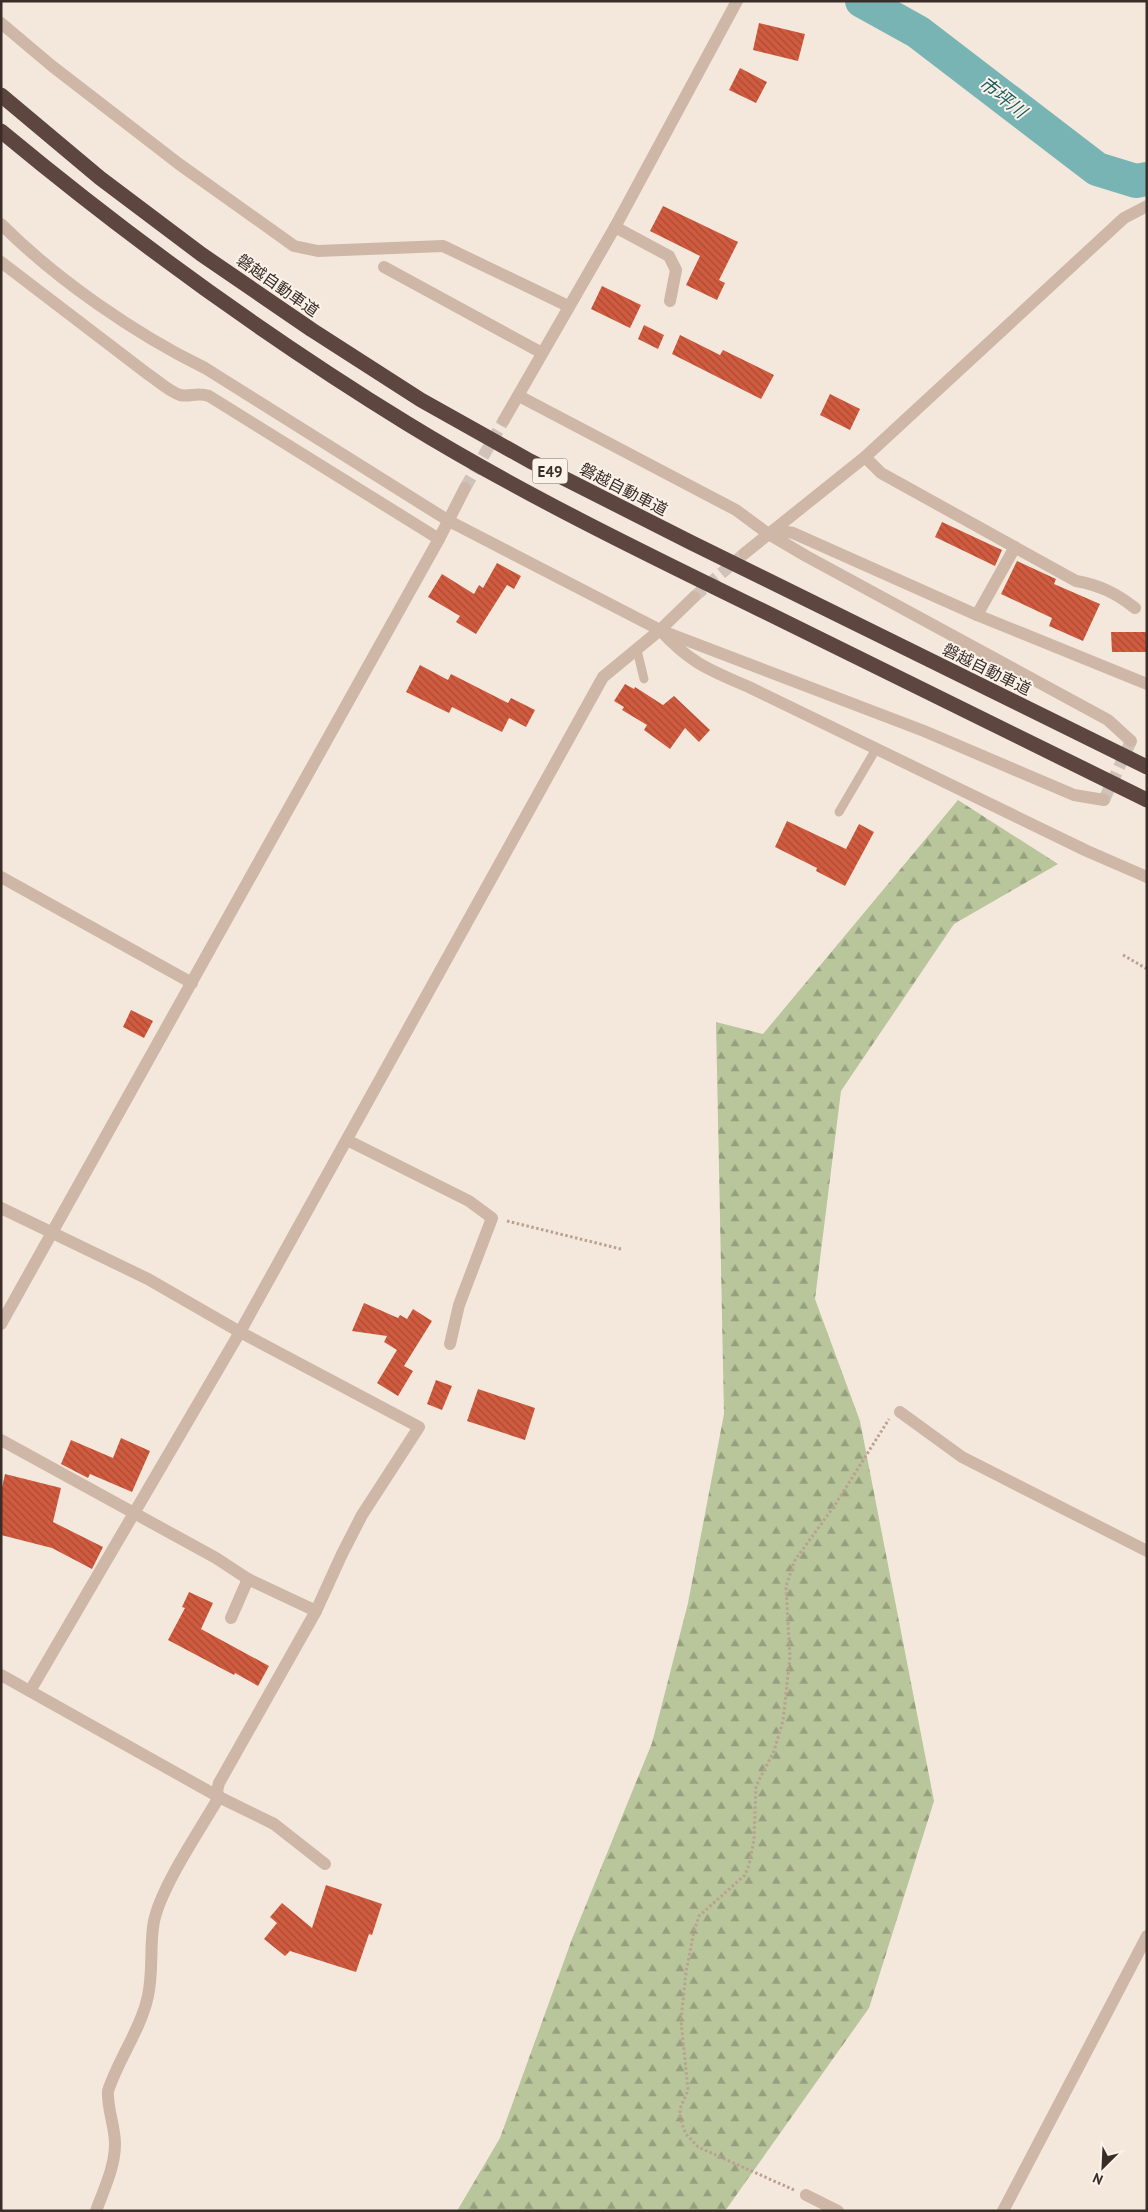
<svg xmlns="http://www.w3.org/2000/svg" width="1148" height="2212" viewBox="0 0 1148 2212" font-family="'PT Sans','Noto Sans JP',sans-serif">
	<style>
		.forest { fill: url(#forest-firs) }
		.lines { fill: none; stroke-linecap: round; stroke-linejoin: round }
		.river { stroke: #79b4b4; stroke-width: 34 }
		.building { fill: url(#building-back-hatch) }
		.minor-tunnel { stroke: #cfc3b9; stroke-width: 12; stroke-dasharray: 12 6; stroke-linecap: butt }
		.path { stroke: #baa191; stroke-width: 3; stroke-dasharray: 2.5 2.5; stroke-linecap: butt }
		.service { stroke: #ceb7a7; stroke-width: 9 }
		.minor { stroke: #ceb7a7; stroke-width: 12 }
		.motorway { stroke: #5c463f; stroke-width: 15 }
		.labels { text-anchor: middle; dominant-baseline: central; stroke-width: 4; stroke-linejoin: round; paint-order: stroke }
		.shield { fill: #fbf3ea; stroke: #746862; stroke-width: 1 }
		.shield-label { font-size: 15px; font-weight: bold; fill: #3a2d28 }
		.street-label { font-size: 16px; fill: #3a2d28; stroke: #fbf3ea }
		.water-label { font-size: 18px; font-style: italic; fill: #1a5e60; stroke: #fbf3ea }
	</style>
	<defs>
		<pattern id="forest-firs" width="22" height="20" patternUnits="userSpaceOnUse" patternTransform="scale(1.25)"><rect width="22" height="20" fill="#b9c59b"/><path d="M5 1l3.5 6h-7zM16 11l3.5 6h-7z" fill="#97a07e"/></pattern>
		<pattern id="building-back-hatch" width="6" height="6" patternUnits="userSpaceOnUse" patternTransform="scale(1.25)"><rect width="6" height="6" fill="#d05b3f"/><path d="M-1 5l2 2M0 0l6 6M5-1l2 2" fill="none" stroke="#aa4c35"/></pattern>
	</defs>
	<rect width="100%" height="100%" fill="#f4e8dd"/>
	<path class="forest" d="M958 800 1058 864 954 924 841 1091 815 1299 860 1421 934 1801 869 2008 725 2211H457L500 2138 572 1939 652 1743 688 1603 724 1414 716 1022 763 1034Z"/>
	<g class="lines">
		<path class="river" d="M862 1 918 32 1097 169 1136 181 1147 179"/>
	</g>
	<g class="building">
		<path d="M759 23 805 34 798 61 753 50Z"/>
		<path d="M740 68 767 82 756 103 729 90Z"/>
		<path d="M663 206 738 242 719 280 725 283 717 300 686 285 700 256 650 231Z"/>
		<path d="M602 286 641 305 630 328 591 309Z"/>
		<path d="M644 325 664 335 658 349 638 339Z"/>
		<path d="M680 335 720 355 723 350 774 375 761 399 672 354Z"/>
		<path d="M830 394 860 409 850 430 820 415Z"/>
		<path d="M942 522 1002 550 995 566 935 537Z"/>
		<path d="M1017 561 1056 579 1054 584 1100 604 1083 641 1049 626 1052 618 1001 594Z"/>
		<path d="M497 563 521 576 514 589 507 585 476 634 456 622 460 616 428 597 442 574 474 594 479 585 483 588Z"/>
		<path d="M1111 632H1147V652H1112Z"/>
		<path d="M420 665 448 680 451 674 508 703 511 698 535 710 526 727 509 718 502 732 452 707 449 713 406 692Z"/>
		<path d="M625 684 634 689 635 687 663 705 674 696 710 730 699 742 685 728 670 749 644 730 647 725 622 710 624 707 614 701Z"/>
		<path d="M787 821 846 849 859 824 874 832 845 886 816 871 817 868 775 847Z"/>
		<path d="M131 1010 153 1021 144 1038 123 1027Z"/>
		<path d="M364 1303 398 1318 400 1315 407 1319 413 1309 432 1321 404 1366 413 1371 398 1396 377 1383 397 1350 384 1342 387 1336 352 1331Z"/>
		<path d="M436 1380 452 1386 442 1410 427 1404Z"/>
		<path d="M478 1389 535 1408 525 1440 467 1421Z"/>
		<path d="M121 1438 150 1451 132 1492 90 1474 88 1478 61 1464 71 1440 113 1458Z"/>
		<path d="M5 1474 61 1488 53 1522 103 1547 92 1569 52 1548 1 1535V1492Z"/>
		<path d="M189 1592 213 1603 201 1629 269 1666 258 1686 235 1673 234 1675 168 1640 185 1608 182 1607Z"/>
		<path d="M326 1885 382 1904 372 1935 369 1934 356 1972 290 1951 285 1956 264 1939 277 1923 270 1917 282 1903 312 1928Z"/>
	</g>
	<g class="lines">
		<g class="minor-tunnel">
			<path d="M465 488 504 420"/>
			<path d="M694 597 745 553"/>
			<path d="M1104 800 1131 741"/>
		</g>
		<g class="path">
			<path d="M1123 955 1147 969"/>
			<path d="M507 1221 621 1249"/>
			<path d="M794 2190 698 2147 686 2134 680 2119V2109L688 2090 681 2020 686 1972 694 1931 699 1916 745 1875 749 1865 754 1840 756 1786 774 1751 783 1721 790 1657 786 1586 795 1560 835 1505 889 1419"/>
		</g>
		<g class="service">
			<path d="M637 650 644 679"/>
			<path d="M839 812 876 749"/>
		</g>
		<g class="minor">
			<path d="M1 23 52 66 179 164 294 246 318 251 443 246 568 306"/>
			<path d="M1 224C56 279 135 334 205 368L449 521 660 630C691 664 710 670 751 688L1087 851 1147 877"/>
			<path d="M615 227 669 256 676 270 670 301"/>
			<path d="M1 262 149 375C158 381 170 392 180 395 190 397 198 392 209 396L439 539"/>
			<path d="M384 267 542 353"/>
			<path d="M519 396 736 510 767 533 806 556 1108 720 1131 741"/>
			<path d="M504 420 615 227 737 1"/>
			<path d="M865 457 881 473 1076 581C1099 585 1116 593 1135 608"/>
			<path d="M767 533 781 531 793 533 977 615 1147 684"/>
			<path d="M745 553 865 457 1124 218 1147 206"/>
			<path d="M977 615 1015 547"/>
			<path d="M665 632 924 731 1074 795 1104 800"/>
			<path d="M1 877 192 983"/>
			<path d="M347 1140 469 1201 492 1218 459 1305 450 1344"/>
			<path d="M1 1208 148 1279 240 1332 419 1427 362 1515 342 1554 316 1611 219 1783 217 1791 219 1797C200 1830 162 1885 154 1921 149 1947 154 1974 147 2000 140 2030 118 2060 108 2091 107 2109 115 2126 115 2144 115 2167 104 2189 96 2211"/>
			<path d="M1 1324 439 539 465 488"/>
			<path d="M900 1412 962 1457 1147 1551"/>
			<path d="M1 1440 216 1558 248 1579 316 1611"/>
			<path d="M231 1618 248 1579"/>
			<path d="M1 1675 219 1797 274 1824 325 1864"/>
			<path d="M30 1691 240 1332 603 677 660 630 694 597"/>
			<path d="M806 2195 838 2211"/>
			<path d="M1003 2211 1147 1936"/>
		</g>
		<g class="motorway">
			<path d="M1 95 100 178 201 254 312 330 421 400 530 461 692 543 1147 767"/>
			<path d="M1 131C130 238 265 336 408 424 519 492 640 551 757 608 887 672 1017 736 1147 800"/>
		</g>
	</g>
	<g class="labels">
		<rect class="shield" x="532.5" y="458.5" width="35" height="25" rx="4"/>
		<g class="shield-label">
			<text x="550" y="471">E49</text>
		</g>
		<g class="street-label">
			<text transform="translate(278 285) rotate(35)">磐越自動車道</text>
			<text transform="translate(624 489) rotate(27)">磐越自動車道</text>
			<text transform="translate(987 669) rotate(26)">磐越自動車道</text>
		</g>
		<g class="water-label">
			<text transform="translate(1003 97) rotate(38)">市坪川</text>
		</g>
	</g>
	<rect width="1148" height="2212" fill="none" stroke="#3a2d28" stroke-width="5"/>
	<g transform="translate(1103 2167) rotate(204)" stroke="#fbf3ea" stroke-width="4" paint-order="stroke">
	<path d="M0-4L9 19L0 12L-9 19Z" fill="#3a2d28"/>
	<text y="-8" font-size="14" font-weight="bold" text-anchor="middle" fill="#3a2d28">N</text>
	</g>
</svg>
